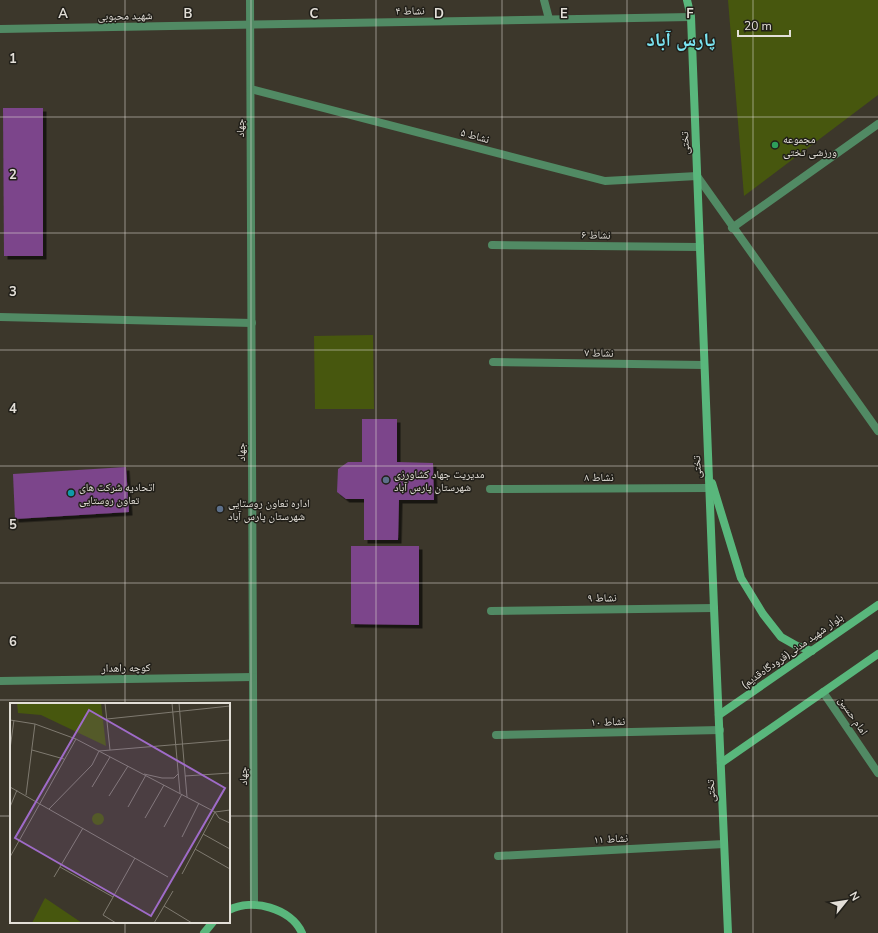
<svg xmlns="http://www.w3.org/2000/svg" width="878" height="933" viewBox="0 0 878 933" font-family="'Nunito Sans','Noto Naskh Arabic',sans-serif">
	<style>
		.green { fill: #47570e }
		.building { fill: #7b448b; filter: url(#shadow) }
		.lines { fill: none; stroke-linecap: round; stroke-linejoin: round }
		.street { stroke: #518a64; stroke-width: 8 }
		.secondary { stroke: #59b77c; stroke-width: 8 }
		.grid { fill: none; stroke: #e3dfd8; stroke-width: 1; stroke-opacity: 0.55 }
		.leisure-dot { fill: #2e9e5b; stroke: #211f19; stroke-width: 1.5 }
		.service-dot { fill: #5c6f8a; stroke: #211f19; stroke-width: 1.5 }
		.culture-dot { fill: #0f9aa8; stroke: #211f19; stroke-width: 1.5 }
		.labels { text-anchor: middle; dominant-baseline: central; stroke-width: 3; stroke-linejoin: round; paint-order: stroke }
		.street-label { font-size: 11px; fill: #e3dfd8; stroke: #211f19 }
		.poi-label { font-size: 11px; fill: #e3dfd8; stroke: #211f19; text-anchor: start }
		.town-label { font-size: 19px; font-weight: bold; fill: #7be5f3; stroke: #211f19 }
		.inset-road { fill: none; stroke: #7f7a70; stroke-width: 1 }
		.view { fill: #9f6bc8; fill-opacity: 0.15; stroke: #9f6bc8; stroke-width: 2 }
		.inset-edge { fill: none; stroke: #e3dfd8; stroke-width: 2 }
		.grid-label { font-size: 13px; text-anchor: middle; font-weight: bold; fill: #e3dfd8; stroke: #211f19; stroke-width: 3; stroke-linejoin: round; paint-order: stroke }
	</style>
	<defs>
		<filter id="shadow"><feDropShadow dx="3.5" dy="3.5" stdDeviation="0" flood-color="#0009"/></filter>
	</defs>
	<rect width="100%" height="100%" fill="#3c372b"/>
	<g class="green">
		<path d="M728 0H878V95L744 196Z"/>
		<path d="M373 335 374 409H315L314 336Z"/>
	</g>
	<g class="building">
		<path d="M3 108H43V256H4Z"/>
		<path d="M362 419H397V462L433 463 434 500H399L398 540H364V499H346L337 492 338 469 348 462H362Z"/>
		<path d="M126 467 129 512 15 519 13 474Z"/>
		<path d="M351 546H419V625L351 624Z"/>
	</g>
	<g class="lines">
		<g class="street">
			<path d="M250 0 254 904"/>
			<path d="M544 0 549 19"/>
			<path d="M0 29 691 17"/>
			<path d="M251 89 605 181 697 176 878 431"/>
			<path d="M732 228 878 124"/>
			<path d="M492 245 700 247"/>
			<path d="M0 317 252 323"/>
			<path d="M493 362 704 365"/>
			<path d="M490 489 709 488"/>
			<path d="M491 611 714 608"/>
			<path d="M0 681 253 677"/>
			<path d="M823 692 878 773"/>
			<path d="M496 735 720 730"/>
			<path d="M498 856 724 844"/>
		</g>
		<g class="secondary">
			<path d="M687 0 691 17 714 608 728 933"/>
			<path d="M712 483 741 578 763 614 781 637 797 646 812 651"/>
			<path d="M719 715 878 605"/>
			<path d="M721 763 878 654"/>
			<path d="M229 910C252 898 291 908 302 933"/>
			<path d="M204 933 213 922"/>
		</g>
	</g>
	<path class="grid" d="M125 0V704M251 0V933M376 0V933M502 0V933M627 0V933M753 0V933M0 117H878M0 233H878M0 350H878M0 466H878M0 583H878M0 700H878M0 816H11M229 816H878M125 922V933"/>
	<circle class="leisure-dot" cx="775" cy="145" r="4"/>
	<g class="service-dot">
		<circle cx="386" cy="480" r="4"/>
		<circle cx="220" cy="509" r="4"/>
	</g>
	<circle class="culture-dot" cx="71" cy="493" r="4"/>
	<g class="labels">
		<g class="street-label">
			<text transform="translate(410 11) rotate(-1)">نشاط ۴</text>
			<text transform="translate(125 16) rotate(-1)">شهید محبوبی</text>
			<text transform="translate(240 128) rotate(-90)">جهاد</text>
			<text transform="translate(475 136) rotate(15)">نشاط ۵</text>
			<text transform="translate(685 143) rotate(-92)">تختی</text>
			<text transform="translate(596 235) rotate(1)">نشاط ۶</text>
			<text transform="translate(599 353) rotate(1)">نشاط ۷</text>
			<text transform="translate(241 452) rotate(-90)">جهاد</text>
			<text transform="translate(697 467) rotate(-92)">تختی</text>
			<text x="599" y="477">نشاط ۸</text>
			<text transform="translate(602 598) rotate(-1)">نشاط ۹</text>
			<text transform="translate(792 651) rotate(-35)">بلوار شهید مدنی(فرودگاه‌قدیم)</text>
			<text transform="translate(126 668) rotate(-1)">کوچه راهدار</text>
			<text transform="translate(853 716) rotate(56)">امام حسین</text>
			<text transform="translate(608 722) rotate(-2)">نشاط ۱۰</text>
			<text transform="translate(243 776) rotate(-90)">جهاد</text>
			<text transform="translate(711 791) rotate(-93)">تختی</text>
			<text transform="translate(611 839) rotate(-3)">نشاط ۱۱</text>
		</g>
		<g class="poi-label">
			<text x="783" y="139">مجموعه<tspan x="783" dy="13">ورزشی تختی</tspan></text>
			<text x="394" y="474">مدیریت جهاد کشاورزی<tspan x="394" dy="13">شهرستان پارس آباد</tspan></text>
			<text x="79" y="487">اتحادیه شرکت های<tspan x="79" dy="13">تعاون روستایی</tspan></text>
			<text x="228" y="503">اداره تعاون روستایی<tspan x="228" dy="13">شهرستان پارس آباد</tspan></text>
		</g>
		<g class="town-label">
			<text x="681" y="40">پارس آباد</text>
		</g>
	</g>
	<g transform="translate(10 703)">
		<rect width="220" height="220" fill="#3c372b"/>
		<path d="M7 0H91L96 43 31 12 8 10ZM82 116a6 6 0 1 1 12 0a6 6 0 1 1-12 0ZM35 195 72 220H22Z" fill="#47570e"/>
		<path class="inset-road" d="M95 0 100 47M162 0 170 90M169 0 177 94M97 16 220 3M0 17 25 21 66 36 205 109 220 107M0 46 4 17M22 47 54 56M134 71 152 75H164L168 71M175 73 220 70M0 84 158 174M82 84 100 54M16 92 25 21M99 93 118 63M0 104 7 87M118 104 136 72M39 106 82 62 89 48 220 37M205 109 209 115 220 120M135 115 154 82M154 124 172 91M193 131 220 146M172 134 189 100M185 146 220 166M0 154 66 36M50 164 103 194M172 171 205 109M44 174 73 125M154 203 182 220M106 220 93 212 125 155M144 220 163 188"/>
		<path class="view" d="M79 7 215 85 141 213 5 135Z"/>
		<rect width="220" height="220" class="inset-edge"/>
	</g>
	<g class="grid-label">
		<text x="63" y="18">A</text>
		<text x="188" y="18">B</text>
		<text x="314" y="18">C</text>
		<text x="439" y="18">D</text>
		<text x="564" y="18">E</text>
		<text x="690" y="18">F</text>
		<text x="13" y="63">1</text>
		<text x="13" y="179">2</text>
		<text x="13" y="296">3</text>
		<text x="13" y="413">4</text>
		<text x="13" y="529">5</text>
		<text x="13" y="646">6</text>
	</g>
	<g transform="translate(846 901) rotate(60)" stroke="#211f19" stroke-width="3" paint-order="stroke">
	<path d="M0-3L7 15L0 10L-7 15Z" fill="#e3dfd8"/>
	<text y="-6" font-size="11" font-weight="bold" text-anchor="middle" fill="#e3dfd8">N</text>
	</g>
	<path d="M738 30v6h52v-6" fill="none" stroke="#e3dfd8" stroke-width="2"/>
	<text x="744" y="30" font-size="12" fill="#e3dfd8" stroke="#211f19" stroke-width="3" paint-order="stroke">20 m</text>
</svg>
